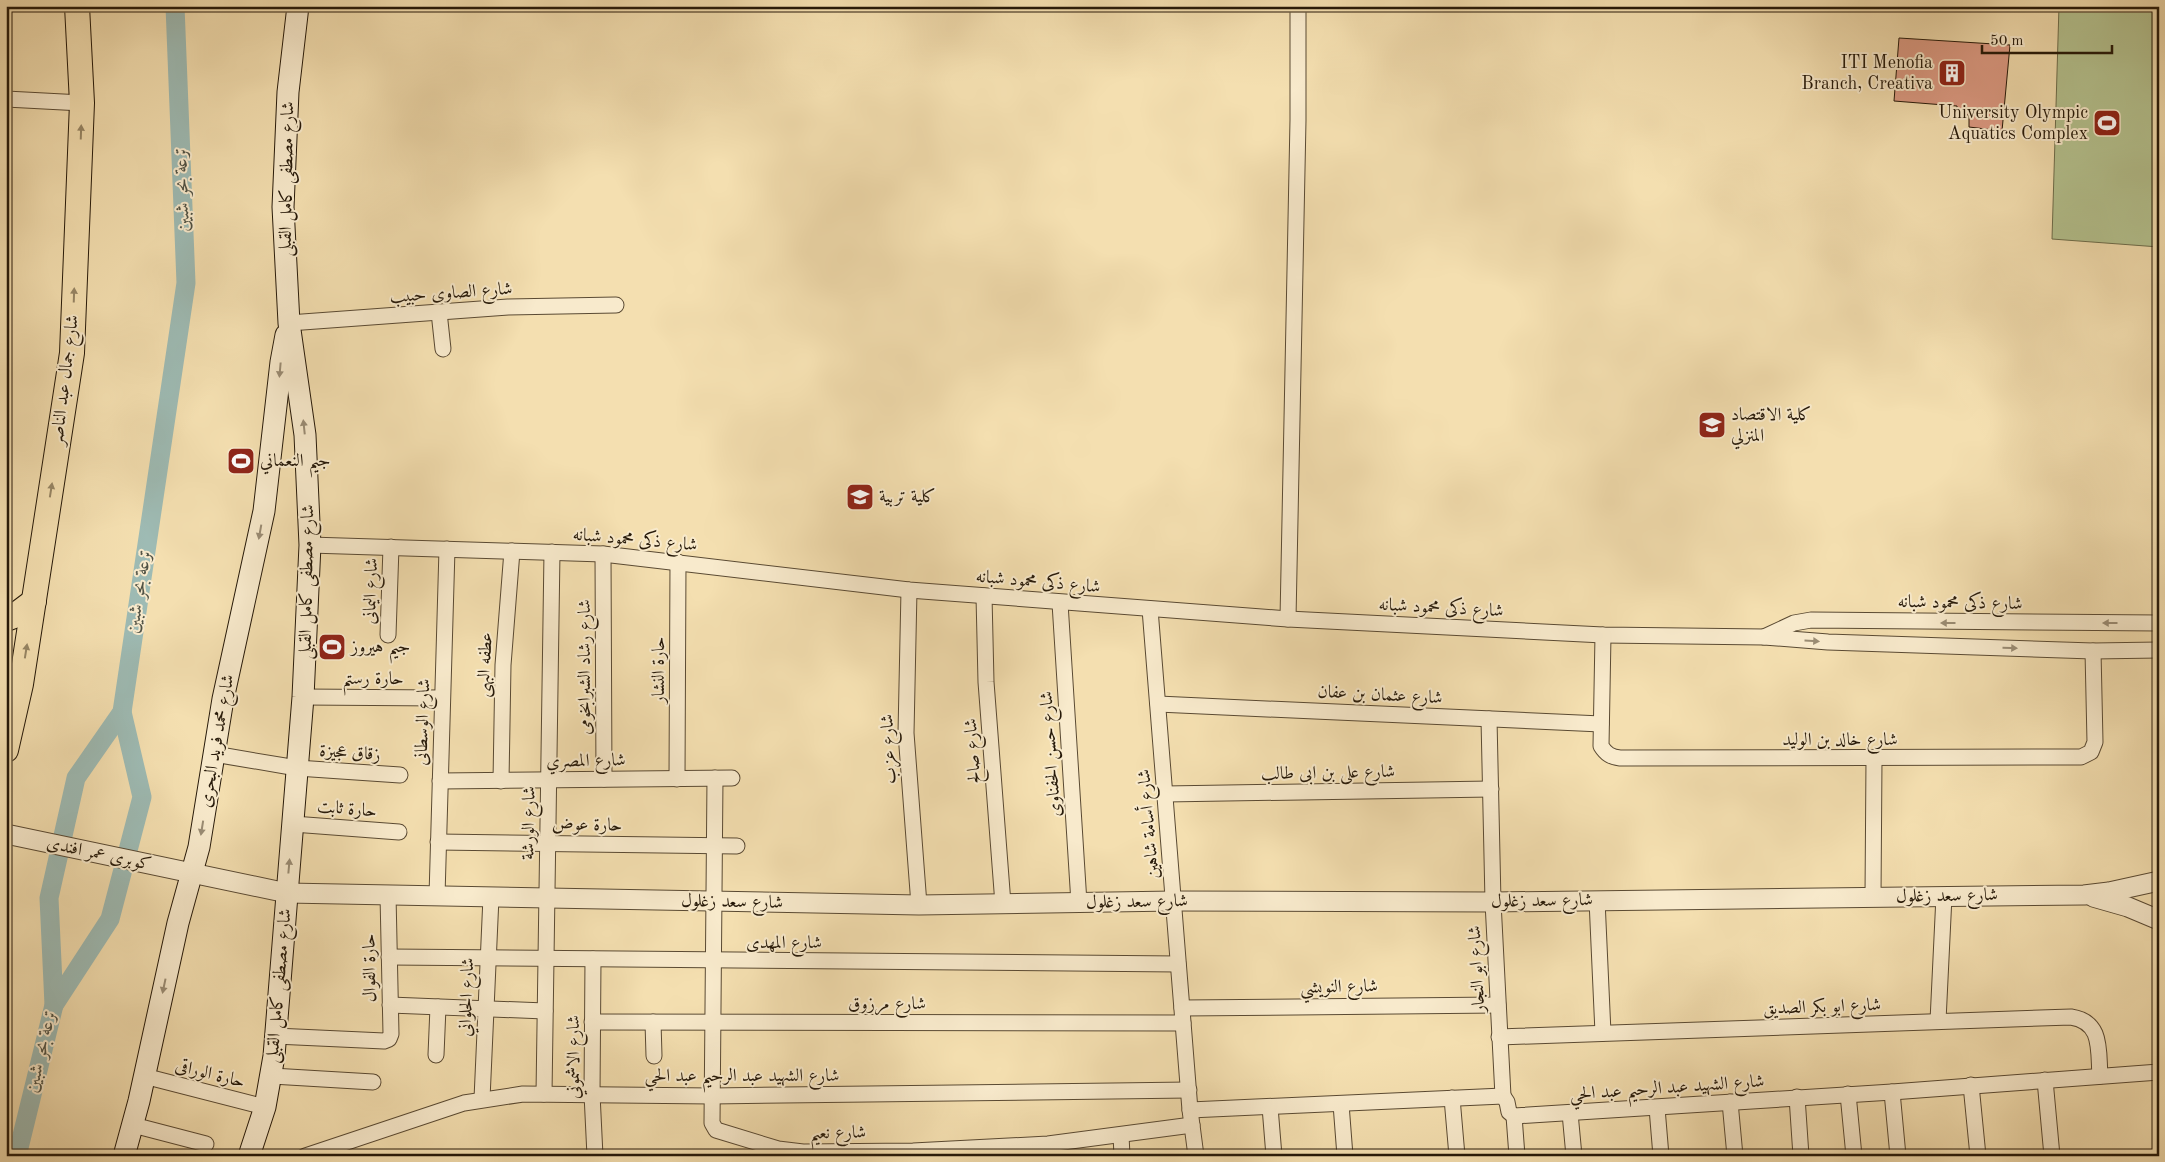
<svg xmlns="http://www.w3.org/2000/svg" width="2165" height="1162" viewBox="0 0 2165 1162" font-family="'Old Standard TT',Amiri,serif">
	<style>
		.green { fill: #b5c390; stroke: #6e6e4c }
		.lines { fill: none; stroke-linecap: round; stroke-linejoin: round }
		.canal { stroke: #9ebbb4; stroke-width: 19 }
		.building { fill: #dd9b84; stroke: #261909 }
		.minor-casing { stroke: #5a4a33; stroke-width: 17 }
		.tertiary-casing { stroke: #5a4a33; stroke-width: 21 }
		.secondary-casing { stroke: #261909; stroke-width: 23 }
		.primary-casing { stroke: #261909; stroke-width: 26 }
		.minor { stroke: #f8eacc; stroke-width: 15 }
		.tertiary { stroke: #f8eacc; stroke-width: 19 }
		.secondary { stroke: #f8eacc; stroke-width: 21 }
		.primary { stroke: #f4dfb0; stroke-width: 24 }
		.oneway { fill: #978665 }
		.oneway2 { fill: #9a8c74 }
		.labels { text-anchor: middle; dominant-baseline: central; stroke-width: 4; stroke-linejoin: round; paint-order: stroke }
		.poi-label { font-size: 18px; fill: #261909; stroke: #f8eacc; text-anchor: start }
		.street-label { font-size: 18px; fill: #261909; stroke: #f8eacc }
		.water-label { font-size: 19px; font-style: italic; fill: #505245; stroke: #f8eacc }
	</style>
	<rect width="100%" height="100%" fill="#f4dfb0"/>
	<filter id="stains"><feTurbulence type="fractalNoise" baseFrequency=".004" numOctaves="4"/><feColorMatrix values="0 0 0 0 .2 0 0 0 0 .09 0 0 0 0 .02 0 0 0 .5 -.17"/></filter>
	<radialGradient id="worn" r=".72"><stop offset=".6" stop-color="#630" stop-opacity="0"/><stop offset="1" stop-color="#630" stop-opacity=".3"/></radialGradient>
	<path class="green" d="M2059 6H2159V247L2052 239Z"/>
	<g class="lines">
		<g class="canal">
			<path d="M54 1005 110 919 142 797 122 712"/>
			<path d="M17 1156 54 1005 49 898 76 778 122 712 186 283 175 6"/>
		</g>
	</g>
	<path class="building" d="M1899 38 2010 45 2002 131 1969 127V115L1957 114V106L1894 101Z"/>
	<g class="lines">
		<defs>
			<g id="minor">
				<path d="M6 99 82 103"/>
				<path d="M439 312 443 349"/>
				<path d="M289 323 508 307 616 305"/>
				<path d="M310 545 603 554 909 590 1288 619 1603 635 1764 637 1828 642 2093 651 2159 650"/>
				<path d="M603 554 604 779"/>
				<path d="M909 590 906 733 919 905"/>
				<path d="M984 596 986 682 1003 904"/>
				<path d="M1060 603 1079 903"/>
				<path d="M1150 609 1190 1110 1196 1156"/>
				<path d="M1288 619 1298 120V6"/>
				<path d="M388 635 391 547"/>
				<path d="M1603 635 1601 746C1606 754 1611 757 1620 758L2081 757 2091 752 2095 742 2093 651"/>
				<path d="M1764 637 1794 623 1811 620 2159 623"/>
				<path d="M303 697 442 698"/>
				<path d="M1158 704 1601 724"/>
				<path d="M1489 719 1493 902 1503 1096"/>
				<path d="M214 754 297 768 400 775"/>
				<path d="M715 778 712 1123 716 1130 778 1149 803 1152 913 1151 1048 1144 1192 1125"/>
				<path d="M677 779 678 562"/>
				<path d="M440 781 732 778"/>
				<path d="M501 781 503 665 512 551"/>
				<path d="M1165 794 1491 789"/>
				<path d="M293 824 399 832"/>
				<path d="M438 842 737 846"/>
				<path d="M437 896 447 549"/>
				<path d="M1873 897 1874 759"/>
				<path d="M1597 900 1603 1033"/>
				<path d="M389 957 1178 964"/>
				<path d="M593 959 592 1094 595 1156"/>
				<path d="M390 1005 545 1011"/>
				<path d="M1182 1008 1498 1005"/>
				<path d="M1938 1021 1944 896"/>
				<path d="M592 1022 1183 1023"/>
				<path d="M653 1022 654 1056"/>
				<path d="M275 1036 384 1041 389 1039 391 1034 388 895"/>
				<path d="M1499 1037 2071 1017C2103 1022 2098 1050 2100 1076"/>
				<path d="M436 1055 438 1007"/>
				<path d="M144 1076 265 1107"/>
				<path d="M272 1076 373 1082"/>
				<path d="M2045 1080 2052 1156"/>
				<path d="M1971 1085 1978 1156"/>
				<path d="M1892 1092 1898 1156"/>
				<path d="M544 1094 552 552"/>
				<path d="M1848 1094 1854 1156"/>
				<path d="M1797 1097 1801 1156"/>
				<path d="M1452 1098 1457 1156"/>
				<path d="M482 1099 491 897"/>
				<path d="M1730 1102 1735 1156"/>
				<path d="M1341 1104 1345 1156"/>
				<path d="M1270 1107 1274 1156"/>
				<path d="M1657 1108 1661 1156"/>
				<path d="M1190 1110 1503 1096 1507 1102 1509 1112 1514 1116 1892 1092 2159 1072"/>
				<path d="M1570 1113 1574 1156"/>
				<path d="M1514 1116 1517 1156"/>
				<path d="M133 1125 206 1144"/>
				<path d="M1121 1135 1122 1156"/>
				<path d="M305 1156 464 1103 523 1094 712 1096 1189 1090"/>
			</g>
			<g id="tertiary">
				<path d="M6 834 287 893 919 905 1174 901 1493 902 2084 895 2109 892 2159 881"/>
				<path d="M2093 897 2128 907 2159 920"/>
			</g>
			<g id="secondary">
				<path d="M124 1156 139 1101 178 923 199 847 223 699 264 511 281 362 286 335"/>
				<path d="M249 1156 265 1107 274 1056 303 697 310 545 305 435 289 323 283 207 288 92 298 6"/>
			</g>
			<g id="primary">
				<path d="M6 619 14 616 34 601"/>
				<path d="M6 750 21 684 72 353 82 103 77 6"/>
			</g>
		</defs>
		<use href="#minor" class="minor-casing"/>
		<use href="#tertiary" class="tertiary-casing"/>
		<use href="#secondary" class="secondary-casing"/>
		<use href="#primary" class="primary-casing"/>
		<use href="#minor" class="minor"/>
		<use href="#tertiary" class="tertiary"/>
		<use href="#secondary" class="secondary"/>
		<use href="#primary" class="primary"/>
	</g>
	<defs><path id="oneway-solid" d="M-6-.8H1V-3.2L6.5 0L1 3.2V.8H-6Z" transform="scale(1.25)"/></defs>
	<g class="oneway">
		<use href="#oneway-solid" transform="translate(81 132) rotate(-88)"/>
		<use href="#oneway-solid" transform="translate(74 295) rotate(-88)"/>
		<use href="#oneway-solid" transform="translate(51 490) rotate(-81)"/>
		<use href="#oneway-solid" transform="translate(26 651) rotate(-81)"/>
	</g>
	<g class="oneway2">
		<use href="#oneway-solid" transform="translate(280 370) rotate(95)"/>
		<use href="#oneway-solid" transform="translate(304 427) rotate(-96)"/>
		<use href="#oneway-solid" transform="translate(260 532) rotate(100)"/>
		<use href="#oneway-solid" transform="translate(1948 623) rotate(-180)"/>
		<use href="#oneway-solid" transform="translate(2110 623) rotate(-180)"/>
		<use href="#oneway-solid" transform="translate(1812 641) rotate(3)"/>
		<use href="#oneway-solid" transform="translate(2010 648) rotate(2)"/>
		<use href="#oneway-solid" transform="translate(202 828) rotate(99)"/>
		<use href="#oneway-solid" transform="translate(289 866) rotate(-85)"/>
		<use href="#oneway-solid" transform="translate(164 986) rotate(102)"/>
	</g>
	<defs>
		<symbol id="building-square" viewBox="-11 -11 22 22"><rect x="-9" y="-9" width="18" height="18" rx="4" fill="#8f2418" stroke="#f8eacc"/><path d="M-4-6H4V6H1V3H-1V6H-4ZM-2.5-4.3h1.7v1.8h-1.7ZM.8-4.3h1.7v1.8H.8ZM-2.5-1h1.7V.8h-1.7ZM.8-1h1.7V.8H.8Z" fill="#fff"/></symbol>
		<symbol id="stadium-square" viewBox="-11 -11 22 22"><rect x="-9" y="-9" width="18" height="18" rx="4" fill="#8f2418" stroke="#f8eacc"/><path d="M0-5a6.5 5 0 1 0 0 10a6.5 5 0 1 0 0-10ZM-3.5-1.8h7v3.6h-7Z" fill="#fff"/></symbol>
		<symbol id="university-square" viewBox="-11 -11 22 22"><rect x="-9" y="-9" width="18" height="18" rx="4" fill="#8f2418" stroke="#f8eacc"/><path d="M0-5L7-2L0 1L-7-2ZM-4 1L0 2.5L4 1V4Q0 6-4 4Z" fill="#fff"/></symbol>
	</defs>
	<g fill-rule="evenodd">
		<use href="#building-square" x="1936" y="57" width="32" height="32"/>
		<use href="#stadium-square" x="2091" y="107" width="32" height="32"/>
		<use href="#university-square" x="1696" y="409" width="32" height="32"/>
		<use href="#stadium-square" x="225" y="445" width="32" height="32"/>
		<use href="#university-square" x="844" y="481" width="32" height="32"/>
		<use href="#stadium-square" x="316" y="631" width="32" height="32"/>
	</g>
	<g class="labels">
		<g class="poi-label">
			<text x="1933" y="63" text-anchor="end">ITI Menofia<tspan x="1933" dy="21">Branch, Creativa</tspan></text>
			<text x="2088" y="113" text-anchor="end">University Olympic<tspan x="2088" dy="21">Aquatics Complex</tspan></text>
			<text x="1731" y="415">كلية الاقتصاد<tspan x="1731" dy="21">المنزلي</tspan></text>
			<text x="260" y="461">جيم النعماني</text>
			<text x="879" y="497">كلية تربية</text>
			<text x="351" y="647">جيم هيروز</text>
		</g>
		<g class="street-label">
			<text transform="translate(287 179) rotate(-89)">شارع مصطفى كامل القبلى</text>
			<text transform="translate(451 293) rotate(-4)">شارع الصاوى حبيب</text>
			<text transform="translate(65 380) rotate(-83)">شارع جمال عبد الناصر</text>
			<text transform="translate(635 540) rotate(5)">شارع ذكى محمود شبانه</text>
			<text transform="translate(307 582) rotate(-89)">شارع مصطفى كامل القبلى</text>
			<text transform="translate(1038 582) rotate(5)">شارع ذكى محمود شبانه</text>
			<text transform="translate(371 591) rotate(-88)">شارع اليمانى</text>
			<text transform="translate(1960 603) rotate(1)">شارع ذكى محمود شبانه</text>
			<text transform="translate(1441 608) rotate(3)">شارع ذكى محمود شبانه</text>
			<text transform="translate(485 665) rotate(-87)">عطفه البهى</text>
			<text transform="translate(585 667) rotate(-90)">شارع رشاد الشبرابخومى</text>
			<text transform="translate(659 670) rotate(-90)">حارة النشار</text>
			<text x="373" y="679">حارة رستم</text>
			<text transform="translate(1380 695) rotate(3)">شارع عثمان بن عفان</text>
			<text transform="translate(423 722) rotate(-88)">شارع الوسطانى</text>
			<text x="1840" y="740">شارع خالد بن الوليد</text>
			<text transform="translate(217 741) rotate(-80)">شارع محمد فريد البحرى</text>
			<text transform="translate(889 749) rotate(-93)">شارع عزب</text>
			<text transform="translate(973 751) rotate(-94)">شارع صالح</text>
			<text transform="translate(350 753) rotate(4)">زقاق عجيزة</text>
			<text transform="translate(1051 754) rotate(-94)">شارع حسن الحفناوى</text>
			<text transform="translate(586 761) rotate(-1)">شارع المصري</text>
			<text transform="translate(1328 773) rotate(-1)">شارع على بن ابى طالب</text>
			<text transform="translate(347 809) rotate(5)">حارة ثابت</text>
			<text transform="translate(529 823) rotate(-89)">شارع الورشة</text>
			<text transform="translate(1149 824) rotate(-95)">شارع أسامة شاهين</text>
			<text transform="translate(587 825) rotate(1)">حارة عوض</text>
			<text transform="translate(99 854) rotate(12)">كوبرى عمر افندى</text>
			<text transform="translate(1947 896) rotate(-1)">شارع سعد زغلول</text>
			<text transform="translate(1542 901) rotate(-1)">شارع سعد زغلول</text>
			<text transform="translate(732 902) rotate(1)">شارع سعد زغلول</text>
			<text transform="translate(1137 902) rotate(-1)">شارع سعد زغلول</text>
			<text x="784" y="943">شارع المهدى</text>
			<text transform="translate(370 968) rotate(-91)">حارة الفوال</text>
			<text transform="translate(1477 969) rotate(-93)">شارع ابو النجار</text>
			<text transform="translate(279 986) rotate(-85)">شارع مصطفى كامل القبلى</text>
			<text transform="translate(1339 987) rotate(-1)">شارع النويشي</text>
			<text transform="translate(467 997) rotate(-88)">شارع الحلواني</text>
			<text x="887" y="1004">شارع مرزوق</text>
			<text transform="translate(1822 1007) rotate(-2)">شارع ابو بكر الصديق</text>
			<text transform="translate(574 1057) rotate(-90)">شارع الاشموني</text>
			<text transform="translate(210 1074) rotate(14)">حارة الوراقى</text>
			<text x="742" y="1076">شارع الشهيد عبد الرحيم عبد الحي</text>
			<text transform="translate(1667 1088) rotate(-4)">شارع الشهيد عبد الرحيم عبد الحي</text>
			<text transform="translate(838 1133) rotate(-1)">شارع نعيم</text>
		</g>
		<g class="water-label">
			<text transform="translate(183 189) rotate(-92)">ترعة بحر شبين</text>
			<text transform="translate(140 591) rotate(-81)">ترعة بحر شبين</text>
			<text transform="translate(42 1051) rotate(-77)">ترعة بحر شبين</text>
		</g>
	</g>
	<rect width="2165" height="1162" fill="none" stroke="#f4dfb0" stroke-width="25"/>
	<rect x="8" y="8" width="2150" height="1147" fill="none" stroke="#261909" stroke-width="2.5"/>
	<rect x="12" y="12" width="2140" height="1137" fill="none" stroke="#261909"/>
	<path d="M1982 45v8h130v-8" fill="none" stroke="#261909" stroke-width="2.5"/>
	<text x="1990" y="45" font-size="15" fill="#261909" stroke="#f8eacc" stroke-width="4" paint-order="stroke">50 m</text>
	<rect width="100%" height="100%" filter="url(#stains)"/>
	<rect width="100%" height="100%" fill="url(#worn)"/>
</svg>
